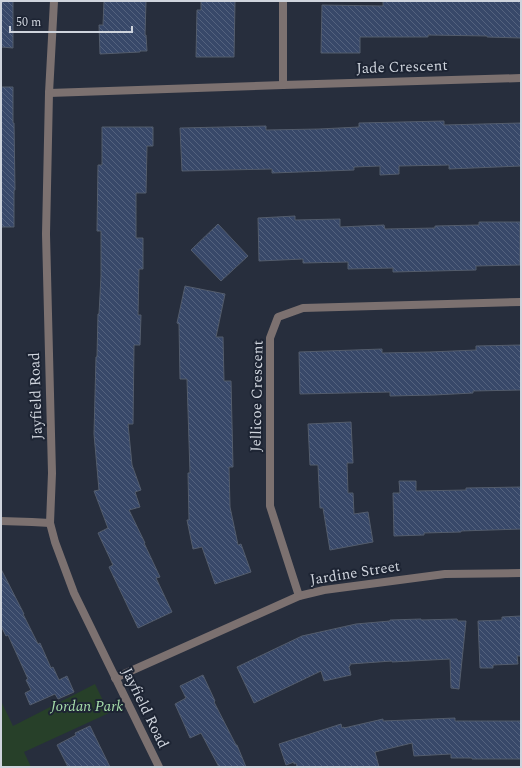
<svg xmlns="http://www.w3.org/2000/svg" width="522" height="768" viewBox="0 0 522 768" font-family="Spectral,serif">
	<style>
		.green { fill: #274029 }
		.building { fill: url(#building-back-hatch); stroke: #535c6c }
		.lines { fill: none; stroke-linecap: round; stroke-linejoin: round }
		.minor { stroke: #7c7170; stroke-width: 8 }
		.labels { text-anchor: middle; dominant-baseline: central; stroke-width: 4; stroke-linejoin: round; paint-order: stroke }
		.street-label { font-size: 15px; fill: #cfd4dd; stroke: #1d2433 }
		.park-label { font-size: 15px; font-style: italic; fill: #a7deab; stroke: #1d2433 }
	</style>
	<defs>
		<pattern id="building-back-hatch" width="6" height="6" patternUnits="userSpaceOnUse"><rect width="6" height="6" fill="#384869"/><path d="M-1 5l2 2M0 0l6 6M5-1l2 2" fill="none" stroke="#54627e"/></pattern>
	</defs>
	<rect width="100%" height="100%" fill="#272e3d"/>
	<path class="green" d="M95 684 109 713 24 752 31 767H1V701L13 726Z"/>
	<g class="building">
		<path d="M1 1H13V48L1 47Z"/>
		<path d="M104 1H146L145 35H146L147 51H140V52L100 54 99 25H103Z"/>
		<path d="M201 1H235L234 57H196L197 10H201Z"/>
		<path d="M383 1H521V38L487 37V36L428 35V37H360V53H321L322 5 383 6Z"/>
		<path d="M1 87H13V123H14L15 190H14V227H1Z"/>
		<path d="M444 121V125L521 123V166L449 169V165L399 166V174L380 175V166L354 167V170L272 173V169L182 171 180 128 266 126V130L319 129 359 127V123Z"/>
		<path d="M102 127H153V146H147L146 193H136V238H143V269H139L138 315H141L140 345H134L133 424H128L132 465 141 490 135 492 140 507 129 510 145 543H144L160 577 156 578 172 612 138 628 109 567 113 565 98 533 108 528 94 491 99 490 94 434 96 357H97L98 314H99L101 276V231H97L98 165H102Z"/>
		<path d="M295 216V220L340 219V227L384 225 385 229 435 228V226L479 225V222H520V265L476 266V270L393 272V268L348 269V262L303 263V259L259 261 258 218Z"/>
		<path d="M218 224 248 256 221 281 191 250Z"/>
		<path d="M185 286 225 294 216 337H223L224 381H231L233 467H229L230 507 238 545 241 544 251 572 215 584 202 547 193 549 187 520H189L188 473H190L187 379H180L179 324 177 323Z"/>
		<path d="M521 345V390L473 391V393L434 395 390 396V392L300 394 299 352 382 349V353L430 352 476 350V346Z"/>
		<path d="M351 422 353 463H347L348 493H353L354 514 368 512 373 542 330 550 323 508H320L318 465H310L308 424Z"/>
		<path d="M399 481H416V491L466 490V488L521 487V529L461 531V532L424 533V535L394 536 393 493H400Z"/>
		<path d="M1 569 24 614H23L38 644 40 643 51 668 53 667 59 680 67 676 74 692 58 699 55 694 30 705 25 693 31 690 26 680 28 679 8 635 6 636 1 626Z"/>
		<path d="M521 616V656H517L518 664 493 665V668H480L478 621 502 620V617Z"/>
		<path d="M421 619V620L457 619 458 621H466L459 689 451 688 450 659 392 662V661L350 664V666L349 667 351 675 324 681 321 671 254 703 237 667 302 636 356 624 390 621V620Z"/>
		<path d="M203 675 215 701 214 702 236 745H237L246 767H219L201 733 190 738 184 724 175 704 186 698 180 686Z"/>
		<path d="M455 718V721H521V759H472V758H451V754L414 756 412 743 375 752 379 767H297L296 763 294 764V762L286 765 279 744 341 724 342 728 344 727V728L383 719V721Z"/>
		<path d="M90 726 110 767H68L57 745 76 735 75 733Z"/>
	</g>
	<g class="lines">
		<g class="minor">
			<path d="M54 1 49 93 46 234 52 473 50 523 55 542 74 593 159 767"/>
			<path d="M283 1V85"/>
			<path d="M49 93 283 85 521 78"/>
			<path d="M1 521 32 522 50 523"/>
			<path d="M299 596 270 506V338L278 317 303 308 521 302"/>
			<path d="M115 678 299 596 324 590 445 574 521 573"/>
		</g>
	</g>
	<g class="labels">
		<g class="street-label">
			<text transform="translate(402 67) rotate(-2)">Jade Crescent</text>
			<text transform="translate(36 396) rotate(-92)">Jayfield Road</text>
			<text transform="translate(257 396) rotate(-89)">Jellicoe Crescent</text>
			<text transform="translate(355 573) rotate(-9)">Jardine Street</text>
			<text transform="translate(145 708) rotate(64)">Jayfield Road</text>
		</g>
		<g class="park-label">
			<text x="87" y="706">Jordan Park</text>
		</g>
	</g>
	<rect width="522" height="768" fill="none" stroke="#cfd4dd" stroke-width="4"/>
	<path d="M10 26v6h122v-6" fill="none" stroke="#cfd4dd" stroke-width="2"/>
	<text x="16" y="26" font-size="12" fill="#cfd4dd" stroke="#1d2433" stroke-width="3" paint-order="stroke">50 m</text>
</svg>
